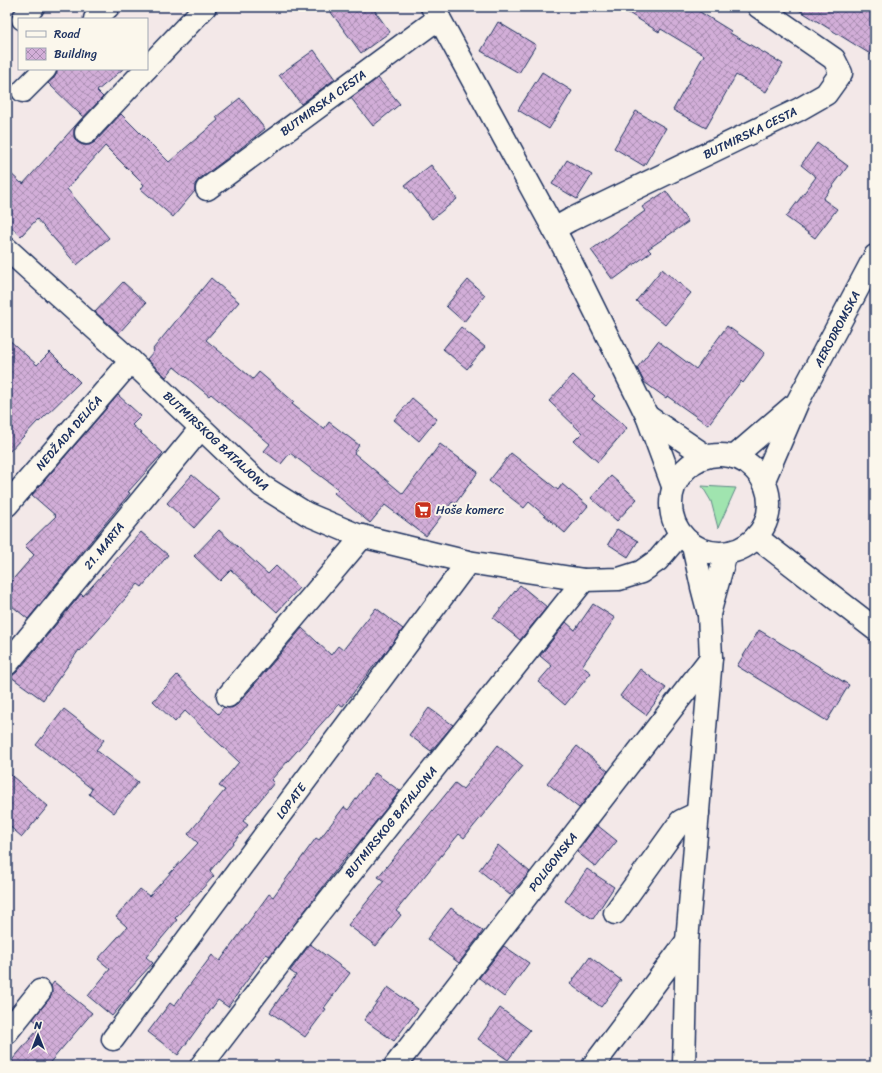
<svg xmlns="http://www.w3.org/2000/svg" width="882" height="1073" viewBox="0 0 882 1073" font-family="Sriracha,sans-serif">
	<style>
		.grass { fill: #a0e4af; stroke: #5e8a86 }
		.building { fill: url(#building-cross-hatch); stroke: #1b2f5e }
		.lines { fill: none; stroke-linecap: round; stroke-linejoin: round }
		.minor-casing { stroke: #1b2f5e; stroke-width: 25 }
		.minor { stroke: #fbf7ec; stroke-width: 22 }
		.labels { text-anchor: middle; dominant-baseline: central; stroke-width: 4; stroke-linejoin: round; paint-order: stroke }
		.street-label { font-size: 12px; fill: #1b2f5e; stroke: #fbf7ec }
		.poi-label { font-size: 12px; fill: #1b2f5e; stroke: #fbf7ec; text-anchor: start }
	</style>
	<defs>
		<pattern id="building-cross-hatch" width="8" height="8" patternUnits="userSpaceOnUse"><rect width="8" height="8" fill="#d2aed8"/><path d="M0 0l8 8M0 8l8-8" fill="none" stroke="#aa8eb2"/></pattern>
	</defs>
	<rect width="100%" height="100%" fill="#f3e8e8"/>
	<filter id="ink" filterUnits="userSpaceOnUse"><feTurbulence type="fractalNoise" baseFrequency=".025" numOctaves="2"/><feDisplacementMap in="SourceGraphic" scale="8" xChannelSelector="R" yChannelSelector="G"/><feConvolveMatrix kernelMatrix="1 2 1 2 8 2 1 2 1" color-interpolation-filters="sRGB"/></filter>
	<g filter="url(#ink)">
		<path class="grass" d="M702 486 736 488 718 528 711 501Z"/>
		<g class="building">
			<path d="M327 7H372L390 32 361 53Z"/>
			<path d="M619 7H692L731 31 730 33 783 64 766 92 736 75 706 128 673 110 704 55 661 29 659 32Z"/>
			<path d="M794 7H875V57Z"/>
			<path d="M498 22 536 45 519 73 481 51Z"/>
			<path d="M314 50 335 79 301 104 279 75Z"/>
			<path d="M57 69H123L97 91 103 97 77 124 74 130V137L77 142 83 145H89L95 142 121 114 169 162 218 120 216 117 240 98 265 129 232 155 199 179 195 184V191L173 217 141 189 144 185 105 146 67 189 109 238 77 265 37 219 21 236 7 223V170L21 183 22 182 23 184 83 117 48 83 54 78 57 73Z"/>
			<path d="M542 72 572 91 549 129 518 110Z"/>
			<path d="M378 78 400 104 373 126 351 98Z"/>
			<path d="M636 111 666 128 644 166 614 148Z"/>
			<path d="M817 143 848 166 823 199 837 209 815 238 786 217 816 177 801 165Z"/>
			<path d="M567 160 592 175 577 199 552 184Z"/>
			<path d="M431 165 457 199 432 219 405 185Z"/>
			<path d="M666 191 688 222 648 249 651 252 613 280 591 250 645 211 642 207Z"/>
			<path d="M662 269 691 293 665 325 636 301Z"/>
			<path d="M211 278 239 302 206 340 253 379 259 372 294 402 292 404 324 429 329 422 359 445 354 453 403 494 440 444 478 472 455 504 452 502 426 536 385 505 370 523 334 493 338 489 290 453 281 464 264 451 270 444 211 394 209 396 174 367 166 377 147 359 154 351 153 349Z"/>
			<path d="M468 280 485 295 464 322 446 306Z"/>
			<path d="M123 282 146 303 119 333 95 312Z"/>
			<path d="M727 326 765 353 743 383 741 381 708 425 667 396 666 398 644 382 637 368 658 341 696 369Z"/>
			<path d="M461 327 485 347 467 369 443 349Z"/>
			<path d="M7 338 37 365 50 352 80 382 39 422 38 421 7 454Z"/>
			<path d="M573 375 595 396 592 399 627 428 598 462 574 441 582 433 549 401Z"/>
			<path d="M118 395 141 416 132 425 163 453 128 492 130 493 28 619 7 602V586L34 555 25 546 56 516 32 495Z"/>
			<path d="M412 398 437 419 419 441 394 420Z"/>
			<path d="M511 453 558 490 562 484 588 506 565 533 529 502 524 508 489 481Z"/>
			<path d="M192 475 220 499 194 528 167 503Z"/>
			<path d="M611 476 637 499 617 521 591 498Z"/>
			<path d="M617 529 638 541 628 557 608 544Z"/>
			<path d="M219 530 268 574 276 566 299 588 277 612 231 570 220 581 194 556Z"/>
			<path d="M141 532 168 555 142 587 138 584 80 651 79 650 43 700 11 677 17 672 81 594 83 596Z"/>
			<path d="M520 585 547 607 520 640 493 618Z"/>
			<path d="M593 604 615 618 582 666 591 673 565 705 538 682 552 666 540 656 566 622 575 630Z"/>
			<path d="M376 608 403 629 378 663 377 662 343 706 339 704 271 780 274 783 243 821 248 825 210 871 214 876 175 918 177 920 146 957 153 963 128 990 131 993 112 1016 88 996 110 969 98 959 127 927 116 917 140 889 149 896 198 843 188 834 225 790 219 786 239 762 185 711 175 722 153 701 177 675 218 714 224 707 232 708 238 704 302 628 331 655 338 646 343 650Z"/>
			<path d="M759 630 849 685 827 721 737 666Z"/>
			<path d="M640 669 666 688 646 715 620 696Z"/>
			<path d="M429 708 453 725 431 751 409 735Z"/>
			<path d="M64 709 104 740 96 750 138 782 114 813 89 794 92 789 36 745Z"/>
			<path d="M498 745 523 766 464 838 459 834 396 911 401 915 376 946 348 925 384 881 378 877 455 783 463 789Z"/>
			<path d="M577 746 608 771 579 808 547 783Z"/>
			<path d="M7 772 48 806 22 837 7 824Z"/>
			<path d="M375 773 400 791 350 854 349 853 270 956 266 954 228 1007 218 1000 178 1055 148 1032 170 1003 174 1006 212 955 220 961 269 894 273 897 316 838 319 840 344 807 348 810Z"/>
			<path d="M597 825 617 841 596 867 577 852Z"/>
			<path d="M498 845 530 872 510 895 479 870Z"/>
			<path d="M587 869 614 887 593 919 565 901Z"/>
			<path d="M451 908 483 931 459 963 427 939Z"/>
			<path d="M310 944 350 973 324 1008 326 1009 305 1037 270 1012 296 975 290 971Z"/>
			<path d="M504 946 529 963 504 997 479 978Z"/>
			<path d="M590 957 621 980 601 1007 570 984Z"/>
			<path d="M54 982 92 1013 47 1066H7L41 1026 33 1019 50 998 52 993 51 986Z"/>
			<path d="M388 987 418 1009 394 1041 364 1020Z"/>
			<path d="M500 1008 530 1030 508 1060 478 1039Z"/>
		</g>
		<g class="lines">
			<defs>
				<g id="minor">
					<path d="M432 7 439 18 563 246 647 416 673 486"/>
					<path d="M23 19 33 7"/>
					<path d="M95 19 108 7"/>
					<path d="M147 68 205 7"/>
					<path d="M23 91 45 69"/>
					<path d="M86 133 146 69"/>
					<path d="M207 189 439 18"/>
					<path d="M554 229 570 220 798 110 826 94 841 73 834 59 759 7"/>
					<path d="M7 249 131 361 262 486 307 514 357 535 468 562 584 580 619 579 641 572 658 560 680 534"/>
					<path d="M647 416 706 456"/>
					<circle cx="720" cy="504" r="49"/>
					<path d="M734 457 793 406"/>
					<path d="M764 480 798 401 875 256"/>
					<path d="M7 505 131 361"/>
					<path d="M756 537 875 629"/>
					<path d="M709 614 726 553"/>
					<path d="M7 664 201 428"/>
					<path d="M228 696 363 536"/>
					<path d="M615 913 681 821 698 813"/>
					<path d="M7 1032 40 991"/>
					<path d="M113 1039 468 562"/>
					<path d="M201 1066 302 934 584 580"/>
					<path d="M395 1066 711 658"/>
					<path d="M593 1066 687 941"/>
					<path d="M684 1066 687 941 711 658 709 614 702 587 693 546"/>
				</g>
			</defs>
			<use href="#minor" class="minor-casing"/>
			<use href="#minor" class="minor"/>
		</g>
	</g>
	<defs>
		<symbol id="supermarket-square" viewBox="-11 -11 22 22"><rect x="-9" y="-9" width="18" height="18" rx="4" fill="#c8321e" stroke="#fbf7ec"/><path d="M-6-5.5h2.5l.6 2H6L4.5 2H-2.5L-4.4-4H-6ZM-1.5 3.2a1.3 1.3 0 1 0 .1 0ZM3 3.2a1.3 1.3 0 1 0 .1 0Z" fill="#fff"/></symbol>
	</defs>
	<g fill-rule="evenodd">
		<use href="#supermarket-square" x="413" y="500" width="20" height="20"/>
	</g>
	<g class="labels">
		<g class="street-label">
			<text transform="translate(323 103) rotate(-36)">BUTMIRSKA CESTA</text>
			<text transform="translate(750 133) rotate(-26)">BUTMIRSKA CESTA</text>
			<text transform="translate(837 329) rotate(-62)">AERODROMSKA</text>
			<text transform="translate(69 433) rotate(-49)">NEDŽADA DELIĆA</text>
			<text transform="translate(216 441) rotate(43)">BUTMIRSKOG BATALJONA</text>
			<text transform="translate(104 546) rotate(-51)">21. MARTA</text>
			<text transform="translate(291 801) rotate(-53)">LOPATE</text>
			<text transform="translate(391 822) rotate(-51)">BUTMIRSKOG BATALJONA</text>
			<text transform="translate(553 862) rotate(-52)">POLIGONSKA</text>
		</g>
		<g class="poi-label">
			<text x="436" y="510">Hoše komerc</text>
		</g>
	</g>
	<rect width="882" height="1073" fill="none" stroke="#fbf7ec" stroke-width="24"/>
	<rect x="12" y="12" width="858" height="1049" fill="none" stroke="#1b2f5e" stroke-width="1.5" filter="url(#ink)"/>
	<rect x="18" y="18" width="130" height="52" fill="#fbf7ec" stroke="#a1a7b3"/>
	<rect x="26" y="31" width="20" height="6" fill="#fbf7ec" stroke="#a1a7b3"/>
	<text x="54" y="38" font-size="12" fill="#1b2f5e">Road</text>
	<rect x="26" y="48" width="20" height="12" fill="url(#building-cross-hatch)" stroke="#a1a7b3"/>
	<text x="54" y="58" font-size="12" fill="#1b2f5e">Building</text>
	<g transform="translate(38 1035)" stroke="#fbf7ec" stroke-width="3" paint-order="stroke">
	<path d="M0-3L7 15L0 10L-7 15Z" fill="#1b2f5e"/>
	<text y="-6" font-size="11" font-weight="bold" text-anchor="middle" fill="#1b2f5e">N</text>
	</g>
</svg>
